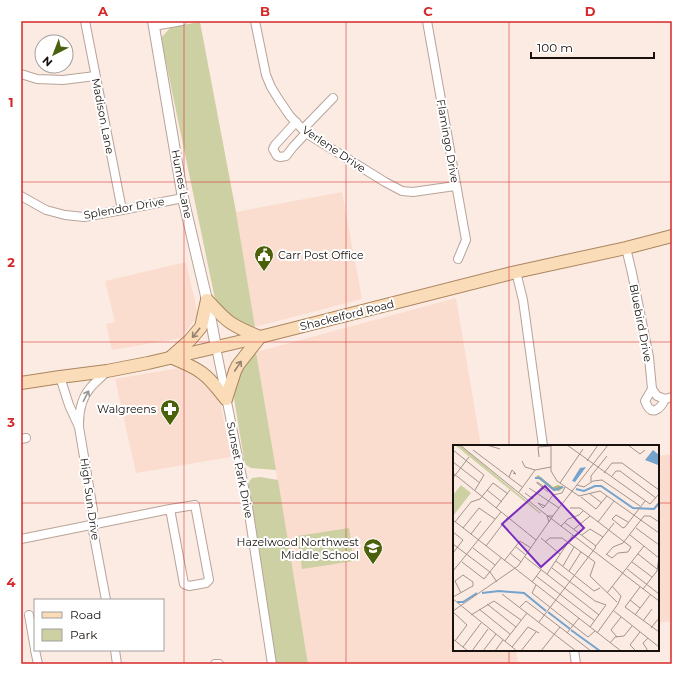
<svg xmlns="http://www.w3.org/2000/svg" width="693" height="685" viewBox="0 0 693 685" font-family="Montserrat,sans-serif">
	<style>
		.built { fill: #fbddcf }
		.green { fill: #ccd0a2 }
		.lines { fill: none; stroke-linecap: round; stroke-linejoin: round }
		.minor-casing { stroke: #b8a49a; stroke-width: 10 }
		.tertiary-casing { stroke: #b8a49a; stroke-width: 12 }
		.primary-casing { stroke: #aa865e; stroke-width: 14 }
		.minor { stroke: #fff; stroke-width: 8 }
		.tertiary { stroke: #fff; stroke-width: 10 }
		.primary { stroke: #fbdcb9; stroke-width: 12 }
		.oneway { stroke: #95816c }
		.oneway2 { stroke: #979492 }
		.grid { fill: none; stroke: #d62828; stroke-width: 1; stroke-opacity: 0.55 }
		.labels { text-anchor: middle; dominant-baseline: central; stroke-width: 4; stroke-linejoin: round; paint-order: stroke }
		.street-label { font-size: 11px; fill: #18110d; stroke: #fff }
		.poi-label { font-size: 11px; fill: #18110d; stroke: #fff; text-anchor: end }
		.inset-river { fill: none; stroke: #74a3cd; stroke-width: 2 }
		.inset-road { fill: none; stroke: #a1948d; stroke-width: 1 }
		.view { fill: #7b2cbf; fill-opacity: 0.15; stroke: #7b2cbf; stroke-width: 2 }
		.inset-edge { fill: none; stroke: #18110d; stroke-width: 2 }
		.neatline { fill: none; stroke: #d62828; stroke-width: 1.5 }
		.grid-label { font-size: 13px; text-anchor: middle; font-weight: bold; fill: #d62828 }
	</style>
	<rect width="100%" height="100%" fill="#fcebe2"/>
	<g class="built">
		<path d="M342 192 362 299 255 327 236 212Z"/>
		<path d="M186 262 198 315 181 338 112 350 106 324 115 322 105 281Z"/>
		<path d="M456 298 481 446H454V650H516L518 664H308L256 352Z"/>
		<path d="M184 367 196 369 219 395 231 457 136 473 115 379Z"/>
		<path d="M672 454V621L658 623V456Z"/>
	</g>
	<g class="green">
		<path d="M200 22 236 212 255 327 240 325 218 307 215 299 162 43V37L171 27Z"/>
		<path d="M256 352 276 470 251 468 246 465 244 459 232 386 249 354Z"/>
		<path d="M260 477 278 480 308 664H276L249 490V482L252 478Z"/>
		<path d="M349 528 354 561 302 569 297 536Z"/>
	</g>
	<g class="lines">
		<defs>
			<g id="minor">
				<path d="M85 21 122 210"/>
				<path d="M255 21 266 75 271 87 279 100 290 116 306 133 385 182 402 191 413 192 455 186"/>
				<path d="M427 21 466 240 458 259"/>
				<path d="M154 26 182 21"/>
				<path d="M21 74 37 79 63 80 95 76"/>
				<path d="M296 122 275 145 273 149 277 156 280 157 286 156 293 147 306 133"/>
				<path d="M303 129 333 98"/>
				<path d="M21 196 46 210 65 215 84 217 122 210 183 198"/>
				<path d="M626 248 632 273 649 357 652 389 657 396 665 399 672 397"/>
				<path d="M516 272 523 300 543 446"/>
				<path d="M216 347 248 507 272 664"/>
				<path d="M60 377 69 405 79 427 93 510 92 525 106 600"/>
				<path d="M652 389 645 401C651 417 660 410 665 399"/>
				<path d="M79 424C79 412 82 397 91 387 95 382 102 377 107 371"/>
				<path d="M21 439 26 438"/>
				<path d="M21 539 170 509 195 505 209 580 206 583 189 586 184 584 170 509"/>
				<path d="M29 615 35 649"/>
				<path d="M35 650 38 664"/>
				<path d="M115 650 117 664"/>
				<path d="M574 650 576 664"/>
				<path d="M215 664H219"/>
			</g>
			<path id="tertiary" d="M153 21 183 198 207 300 216 347"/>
			<g id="primary">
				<path d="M207 300C215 308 222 317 231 323 240 329 250 333 260 337"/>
				<path d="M172 356 190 340 201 327 207 300"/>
				<path d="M171 357C181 362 193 366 202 373 212 380 218 390 226 399"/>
				<path d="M21 383 60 377 107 371 148 363 260 337 516 272 626 248 672 236"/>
				<path d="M226 399 235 371 238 365 260 337"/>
			</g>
		</defs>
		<use href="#minor" class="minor-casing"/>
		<use href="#tertiary" class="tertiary-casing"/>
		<use href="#primary" class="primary-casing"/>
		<use href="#minor" class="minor"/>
		<use href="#tertiary" class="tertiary"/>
		<use href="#primary" class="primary"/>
	</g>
	<defs><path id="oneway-shaft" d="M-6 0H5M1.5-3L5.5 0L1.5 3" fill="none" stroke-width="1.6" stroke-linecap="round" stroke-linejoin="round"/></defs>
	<g class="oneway">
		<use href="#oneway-shaft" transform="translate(196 333) rotate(129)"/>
		<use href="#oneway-shaft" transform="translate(238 366) rotate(-56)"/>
	</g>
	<use class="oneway2" href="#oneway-shaft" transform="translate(86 396) rotate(-63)"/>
	<path class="grid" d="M184 21V664M346 21V664M509 21V446M21 182H672M21 342H672M21 503H454M658 503H672M509 650V664"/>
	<defs>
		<symbol id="civic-pin" viewBox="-11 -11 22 30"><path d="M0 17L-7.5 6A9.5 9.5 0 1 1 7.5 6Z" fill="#4b600a" stroke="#fff"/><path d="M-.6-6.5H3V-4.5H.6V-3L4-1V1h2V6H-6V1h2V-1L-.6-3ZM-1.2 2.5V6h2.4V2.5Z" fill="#fff"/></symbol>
		<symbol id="pharmacy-pin" viewBox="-11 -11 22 30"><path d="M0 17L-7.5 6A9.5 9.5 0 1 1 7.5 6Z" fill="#4b600a" stroke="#fff"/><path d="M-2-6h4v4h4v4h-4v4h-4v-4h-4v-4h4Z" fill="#fff"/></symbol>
		<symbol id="school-pin" viewBox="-11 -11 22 30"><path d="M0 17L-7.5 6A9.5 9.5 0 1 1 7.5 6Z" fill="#4b600a" stroke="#fff"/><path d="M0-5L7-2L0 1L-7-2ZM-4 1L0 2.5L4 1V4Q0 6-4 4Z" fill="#fff"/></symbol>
	</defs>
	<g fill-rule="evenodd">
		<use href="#civic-pin" x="253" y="244" width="22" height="30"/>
		<use href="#pharmacy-pin" x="159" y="398" width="22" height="30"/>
		<use href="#school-pin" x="362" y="537" width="22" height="30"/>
	</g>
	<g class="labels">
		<g class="street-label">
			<text transform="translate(103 116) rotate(79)">Madison Lane</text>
			<text transform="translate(448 141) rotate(80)">Flamingo Drive</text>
			<text transform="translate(334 149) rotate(34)">Verlene Drive</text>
			<text transform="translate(182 184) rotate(79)">Humes Lane</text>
			<text transform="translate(124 208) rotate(-10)">Splendor Drive</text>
			<text transform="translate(347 315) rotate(-14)">Shackelford Road</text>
			<text transform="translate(641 323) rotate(79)">Bluebird Drive</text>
			<text transform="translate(240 470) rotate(79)">Sunset Park Drive</text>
			<text transform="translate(90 499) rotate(82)">High Sun Drive</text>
		</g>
		<g class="poi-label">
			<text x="278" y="255" text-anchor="start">Carr Post Office</text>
			<text x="156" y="409">Walgreens</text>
			<text x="359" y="542">Hazelwood Northwest<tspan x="359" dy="13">Middle School</tspan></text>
		</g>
	</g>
	<g transform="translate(453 445)">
		<rect width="206" height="206" fill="#fcebe2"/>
		<path d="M2 0H7L88 68 87 69ZM8 40 18 48 0 71V50Z" fill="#ccd0a2"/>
		<path d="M85 30 100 42 105 40 111 42 106 46 100 45 83 32Z" fill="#b4b87c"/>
		<path d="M200 5 206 10 205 20 192 15ZM133 22 122 37 119 36 127 23Z" fill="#74a3cd"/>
		<path class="inset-river" d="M82 33H87L101 45 110 42M123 44 131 46 142 41H148L180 63 201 64 206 58M29 148 46 146 71 148 93 166M4 157H10L24 148M95 167 117 184M118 185 147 206"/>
		<path class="inset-road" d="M7 0 87 65 206 156M34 0 47 4M98 0V26L104 36 126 51 147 46 206 88M114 0 197 59 206 49M175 0 187 9 192 5M0 5 31 30 22 45M20 5 69 42M86 12 85 2 98 1M69 16 72 22 82 25M134 16 145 0M0 17 27 38M0 28 83 95M151 28 159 18H169L206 45M159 31 163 26H167L203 53M56 32 59 25 63 29 60 28M0 33 16 12M138 37V31L154 11M107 38 130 4M124 40 131 42 140 36 149 35 187 61M76 43 106 63M34 45 49 57M66 47 82 25 98 22M72 48 80 54 79 51M85 48 89 42 90 41 84 37V38L89 42 95 47M137 49 149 58M128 52 143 64 154 51M92 61 85 58 90 63 92 61 100 50 109 48 112 42M43 63 57 45M117 63H127L178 102 175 107 165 108 159 113 153 109M0 75 168 206M2 77 18 57 27 54 40 38 55 49M96 77 94 71H100M111 77 143 101M145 77 161 56M175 77 163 70 159 74 170 83 172 82 192 56M108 81 115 74 126 70 130 66M10 83 26 63 42 74M183 83 206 100M121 84 137 71M0 87 10 95 0 108M18 89 28 76M129 90 137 84 150 92M177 90 206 113M88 93 107 109M92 97 97 93H109L142 117 137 131 164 157M0 99 37 127 44 137M33 101 55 72M63 102 73 110M142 102 161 78M20 103 42 120M57 108 68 117M185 109 204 124M153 110 160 102 170 98 191 71H197L206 77M72 112 146 170M51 116 67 96 78 103M103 116 141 146 147 143M9 117 31 134 48 113M179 117 199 132M110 121 121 102M99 123 142 156 153 160 137 182M174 124 206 149M0 126 48 67M116 126 128 107M94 129 120 90M83 131 142 176M79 137 88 125M83 140 79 148 103 167 135 192 142 186M187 142 172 162 206 187M190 144 204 126 206 112M154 148 191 101M49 149 123 206M0 152 18 142 20 141V137L10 130 2 136 8 148M0 154 64 206M177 155 187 163M34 159 63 182M67 162 73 156 138 206M26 164 57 189M0 166 65 121 102 68 155 0M161 166 206 202M0 167 14 180 2 196M18 170 41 156 68 175M182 170 197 150M190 176 199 164M86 177 143 102M198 183 206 173M114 188 126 173M144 188 165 159 168 151 159 141M164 192 158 185 168 172M195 193 190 198 195 206M0 194 15 206M52 196 74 168M157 198 162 192 171 191 179 181M10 202 28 178M59 202 75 182 86 188M19 206 35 184M30 206 43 189M42 206 50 195M68 206 83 187M88 206 107 182M183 206 177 200 187 187"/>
		<path class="view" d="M92 41 131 83 88 122 49 79Z"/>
		<rect width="206" height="206" class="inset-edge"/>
	</g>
	<rect width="693" height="685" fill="none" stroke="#ffffff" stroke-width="44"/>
	<rect x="34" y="599" width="130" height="52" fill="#ffffff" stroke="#a3a09e"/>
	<rect x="42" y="612" width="20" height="6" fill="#fbdcb9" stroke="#a3a09e"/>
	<text x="70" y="619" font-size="12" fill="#18110d">Road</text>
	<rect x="42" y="629" width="20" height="12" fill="#ccd0a2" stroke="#a3a09e"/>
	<text x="70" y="639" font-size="12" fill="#18110d">Park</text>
	<g transform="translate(54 54) rotate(222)"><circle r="19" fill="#ffffff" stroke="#a3a09e"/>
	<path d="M0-3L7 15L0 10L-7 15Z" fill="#4b600a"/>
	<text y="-6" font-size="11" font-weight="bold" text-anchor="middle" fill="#18110d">N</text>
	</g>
	<path d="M531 52v6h123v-6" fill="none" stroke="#18110d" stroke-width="2"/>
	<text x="537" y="52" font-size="12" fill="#18110d" stroke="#ffffff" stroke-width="3" paint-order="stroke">100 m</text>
	<rect x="22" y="22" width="649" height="641" class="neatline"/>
	<g class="grid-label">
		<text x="103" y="16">A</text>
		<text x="265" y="16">B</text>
		<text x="428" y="16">C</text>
		<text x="590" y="16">D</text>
		<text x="11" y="107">1</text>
		<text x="11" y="267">2</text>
		<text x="11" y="427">3</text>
		<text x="11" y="587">4</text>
	</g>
</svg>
